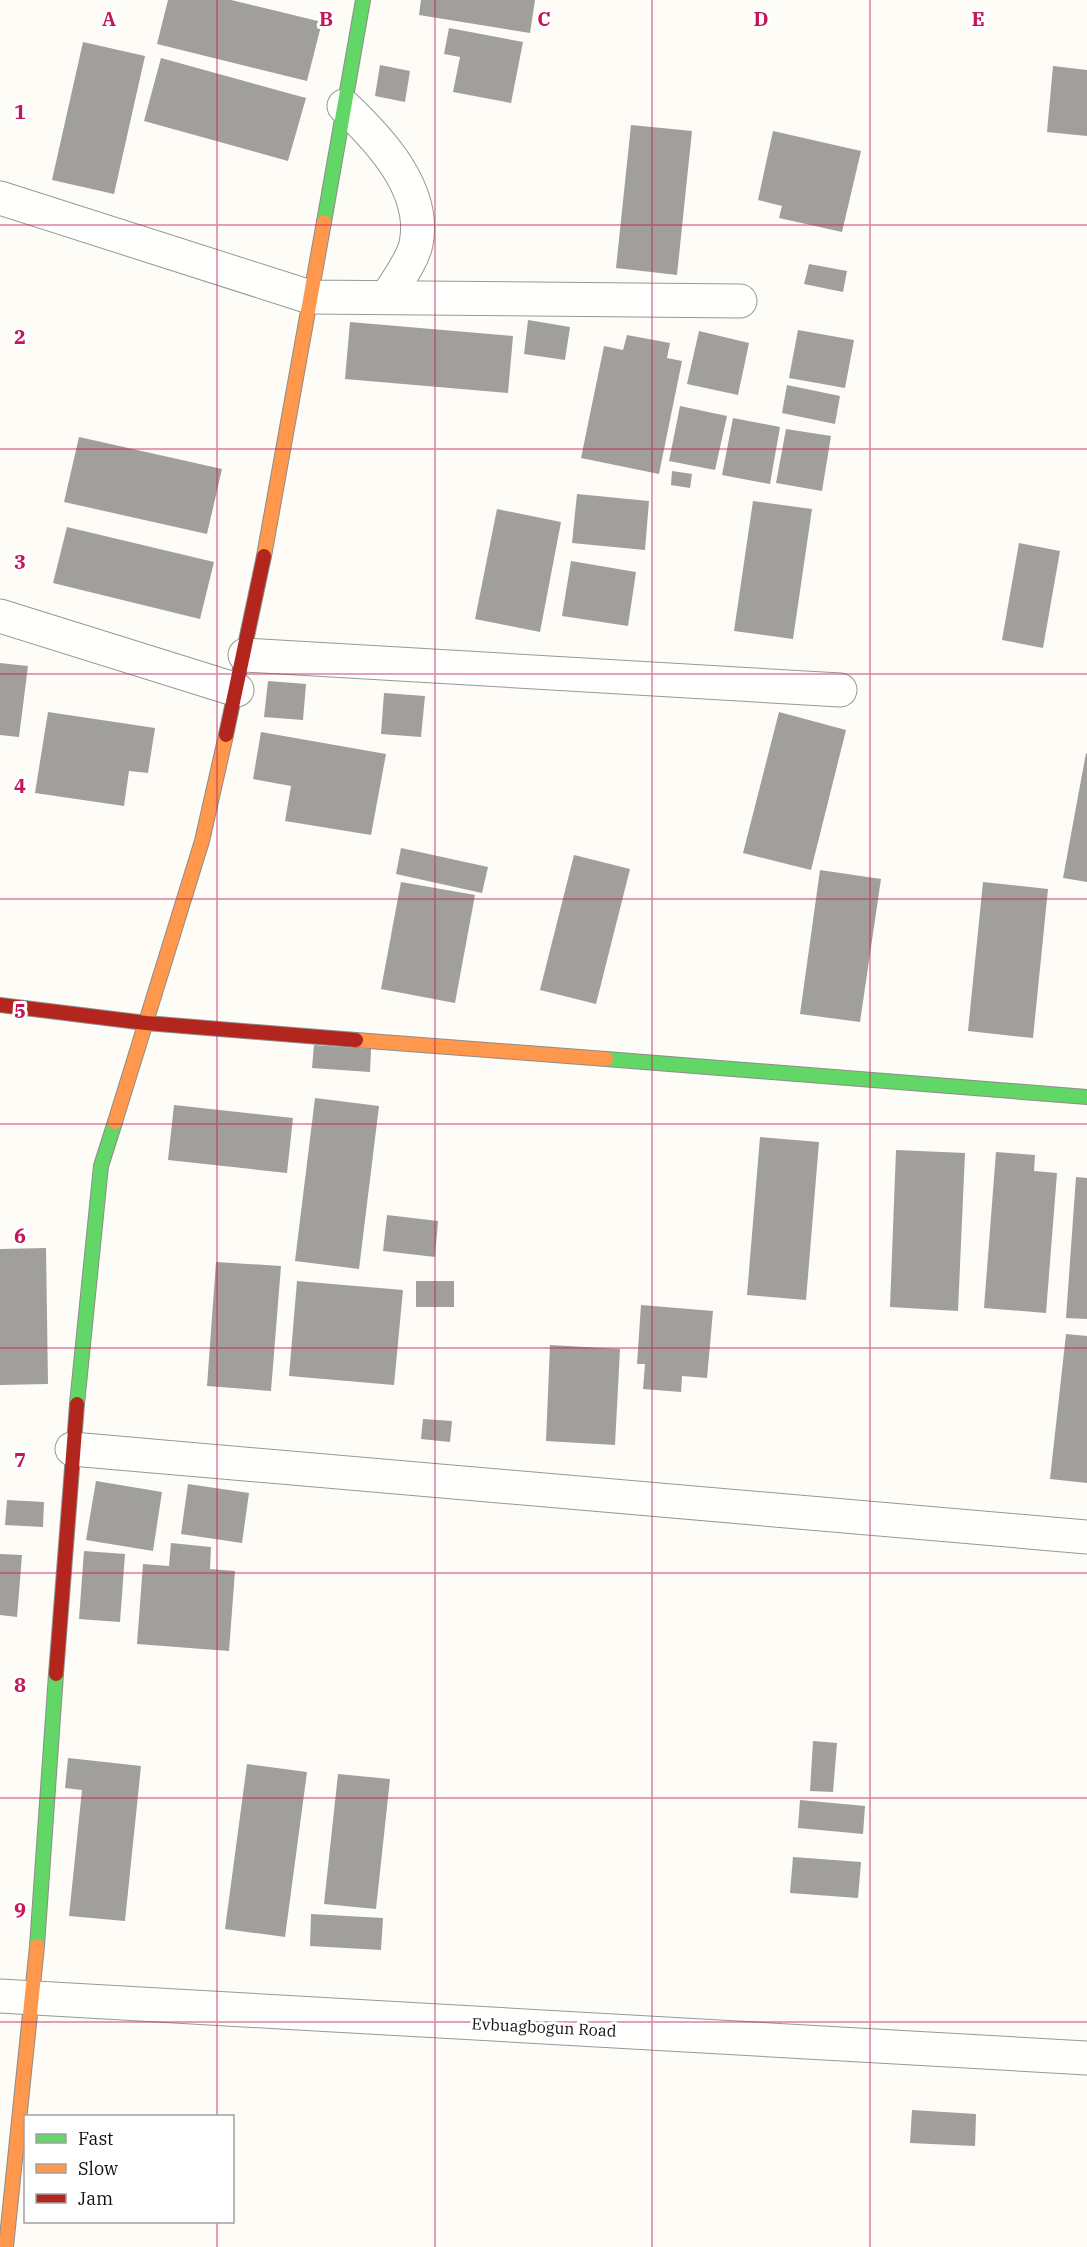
<svg xmlns="http://www.w3.org/2000/svg" width="1087" height="2247" viewBox="0 0 1087 2247" font-family="'IBM Plex Serif',serif">
	<style>
		.building { fill: #a19f9c }
		.lines { fill: none; stroke-linecap: round; stroke-linejoin: round }
		.street-casing { stroke: #979795; stroke-width: 35 }
		.fast-casing { stroke: #8e8d8b; stroke-width: 16 }
		.slow-casing { stroke: #8e8d8b; stroke-width: 16 }
		.jam-casing { stroke: #8e8d8b; stroke-width: 16 }
		.street { stroke: #fffffe; stroke-width: 33 }
		.fast { stroke: #63d668; stroke-width: 14 }
		.slow { stroke: #ff974d; stroke-width: 14 }
		.jam { stroke: #b3261e; stroke-width: 14 }
		.grid { fill: none; stroke: #c2185b; stroke-width: 1.5; stroke-opacity: 0.55 }
		.labels { text-anchor: middle; dominant-baseline: central; stroke-width: 6; stroke-linejoin: round; paint-order: stroke }
		.street-label { font-size: 16px; fill: #111; stroke: #fff }
		.grid-label { font-size: 20px; text-anchor: middle; font-weight: bold; fill: #c2185b; stroke: #fff; stroke-width: 6; stroke-linejoin: round; paint-order: stroke }
	</style>
	<rect width="100%" height="100%" fill="#fdfcf7"/>
	<g class="building">
		<path d="M168 0H231L322 22 307 81 157 44Z"/>
		<path d="M421 0H535L530 33 419 15Z"/>
		<path d="M449 28 523 42 511 103 453 92 460 57 444 54Z"/>
		<path d="M83 42 145 56 114 194 52 180Z"/>
		<path d="M161 58 306 98 288 161 144 121Z"/>
		<path d="M380 65 410 71 405 102 375 96Z"/>
		<path d="M1053 66 1087 70V136L1047 132Z"/>
		<path d="M631 125 692 131 677 275 616 268Z"/>
		<path d="M773 131 861 151 842 232 779 218 782 206 758 200Z"/>
		<path d="M809 264 847 271 843 292 804 284Z"/>
		<path d="M528 320 570 327 565 360 524 354Z"/>
		<path d="M350 322 513 336 508 393 345 379Z"/>
		<path d="M798 330 854 340 845 388 789 378Z"/>
		<path d="M699 331 749 343 738 395 687 384Z"/>
		<path d="M627 335 670 343 667 358 682 361 659 474 581 458 604 346 623 350Z"/>
		<path d="M787 385 840 396 835 424 782 413Z"/>
		<path d="M680 406 727 416 715 470 669 461Z"/>
		<path d="M733 418 780 427 770 484 722 475Z"/>
		<path d="M786 429 831 436 822 491 776 483Z"/>
		<path d="M79 437 222 469 207 534 64 502Z"/>
		<path d="M672 471 692 474 690 488 671 485Z"/>
		<path d="M577 494 649 501 645 550 572 543Z"/>
		<path d="M753 501 812 509 793 639 734 631Z"/>
		<path d="M497 509 561 522 540 632 475 619Z"/>
		<path d="M67 527 214 562 200 619 53 583Z"/>
		<path d="M1019 543 1060 551 1043 648 1002 640Z"/>
		<path d="M571 561 636 572 628 626 562 616Z"/>
		<path d="M0 663 28 666 19 737 0 735Z"/>
		<path d="M268 681 306 684 303 720 264 717Z"/>
		<path d="M384 693 425 696 421 737 381 734Z"/>
		<path d="M48 712 155 728 148 773 129 771 124 806 35 793Z"/>
		<path d="M779 712 846 730 811 870 743 853Z"/>
		<path d="M261 732 386 754 371 835 285 821 291 786 253 779Z"/>
		<path d="M1086 753 1087 754V882L1063 878Z"/>
		<path d="M401 848 488 867 482 893 396 874Z"/>
		<path d="M574 855 630 869 596 1004 540 990Z"/>
		<path d="M820 870 881 879 860 1022 800 1014Z"/>
		<path d="M401 882 475 895 455 1003 381 989Z"/>
		<path d="M983 882 1048 889 1033 1038 968 1031Z"/>
		<path d="M314 1045 371 1049 370 1072 312 1068Z"/>
		<path d="M315 1098 379 1106 359 1269 295 1261Z"/>
		<path d="M174 1105 293 1118 287 1173 168 1160Z"/>
		<path d="M760 1137 819 1142 806 1300 747 1295Z"/>
		<path d="M896 1150 965 1153 958 1311 890 1307Z"/>
		<path d="M996 1152 1035 1155 1034 1171 1057 1173 1046 1313 984 1308Z"/>
		<path d="M1076 1177 1087 1178V1319L1066 1318Z"/>
		<path d="M387 1215 438 1221 435 1257 383 1251Z"/>
		<path d="M46 1248 48 1384 0 1385V1249Z"/>
		<path d="M216 1262 281 1266 271 1391 207 1386Z"/>
		<path d="M297 1281 403 1290 394 1385 289 1376Z"/>
		<rect x="416" y="1281" width="38" height="26"/>
		<path d="M641 1305 713 1311 707 1378 682 1376 681 1392 643 1389 645 1364H637Z"/>
		<path d="M1066 1334 1087 1336V1483L1050 1479Z"/>
		<path d="M550 1345 620 1349 615 1445 546 1441Z"/>
		<path d="M423 1419 452 1421 450 1442 421 1439Z"/>
		<path d="M96 1481 162 1492 153 1551 86 1540Z"/>
		<path d="M188 1484 249 1493 242 1543 181 1534Z"/>
		<path d="M7 1500 44 1502 43 1527 5 1525Z"/>
		<path d="M171 1543 211 1547 210 1569 235 1571 229 1651 137 1644 143 1564 169 1566Z"/>
		<path d="M84 1551 125 1554 120 1622 79 1619Z"/>
		<path d="M0 1554 22 1555 17 1617 0 1615Z"/>
		<path d="M813 1741 837 1743 833 1792 810 1791Z"/>
		<path d="M68 1758 141 1766 125 1921 69 1916 82 1790 65 1788Z"/>
		<path d="M247 1764 307 1772 285 1937 225 1929Z"/>
		<path d="M338 1774 390 1779 376 1909 324 1904Z"/>
		<path d="M800 1800 865 1806 863 1834 798 1828Z"/>
		<path d="M793 1857 861 1862 858 1898 790 1893Z"/>
		<path d="M311 1914 383 1918 381 1950 310 1946Z"/>
		<path d="M912 2110 976 2114 975 2146 910 2143Z"/>
	</g>
	<g class="lines">
		<defs>
			<g id="street">
				<path d="M344 106C380 140 427 190 416 244 412 262 396 282 387 297"/>
				<path d="M0 198 310 297 740 301"/>
				<path d="M0 616 237 690"/>
				<path d="M245 655 840 690"/>
				<path d="M72 1449 1087 1537"/>
				<path d="M0 1996 1087 2058"/>
			</g>
			<g id="fast">
				<path d="M324 222 363 0"/>
				<path d="M606 1059 1087 1097"/>
				<path d="M77 1404 101 1166 115 1122"/>
				<path d="M37 1946 56 1674"/>
			</g>
			<g id="slow">
				<path d="M264 556 324 222"/>
				<path d="M356 1040 606 1059"/>
				<path d="M115 1122 202 841 226 735"/>
				<path d="M6 2247 37 1946"/>
			</g>
			<g id="jam">
				<path d="M226 735 264 556"/>
				<path d="M0 1005 146 1023 356 1040"/>
				<path d="M56 1674 77 1404"/>
			</g>
		</defs>
		<use href="#street" class="street-casing"/>
		<use href="#fast" class="fast-casing"/>
		<use href="#slow" class="slow-casing"/>
		<use href="#jam" class="jam-casing"/>
		<use href="#street" class="street"/>
		<use href="#fast" class="fast"/>
		<use href="#slow" class="slow"/>
		<use href="#jam" class="jam"/>
	</g>
	<path class="grid" d="M217 0V2116M435 0V2247M652 0V2247M870 0V2247M0 225H1087M0 449H1087M0 674H1087M0 899H1087M0 1124H1087M0 1348H1087M0 1573H1087M0 1798H1087M0 2022H1087M217 2222V2247"/>
	<g class="labels">
		<g class="street-label">
			<text transform="translate(544 2027) rotate(3)">Evbuagbogun Road</text>
		</g>
	</g>
	<g class="grid-label">
		<text x="109" y="26">A</text>
		<text x="326" y="26">B</text>
		<text x="544" y="26">C</text>
		<text x="761" y="26">D</text>
		<text x="978" y="26">E</text>
		<text x="20" y="119">1</text>
		<text x="20" y="344">2</text>
		<text x="20" y="569">3</text>
		<text x="20" y="793">4</text>
		<text x="20" y="1018">5</text>
		<text x="20" y="1243">6</text>
		<text x="20" y="1467">7</text>
		<text x="20" y="1692">8</text>
		<text x="20" y="1917">9</text>
	</g>
	<rect x="24" y="2115" width="210" height="108" fill="#ffffff" stroke="#a0a0a0" stroke-width="1.5"/>
	<rect x="36" y="2134" width="30" height="9" fill="#63d668" stroke="#a0a0a0" stroke-width="1.5"/>
	<text x="78" y="2145" font-size="18" fill="#111111">Fast</text>
	<rect x="36" y="2164" width="30" height="9" fill="#ff974d" stroke="#a0a0a0" stroke-width="1.5"/>
	<text x="78" y="2175" font-size="18" fill="#111111">Slow</text>
	<rect x="36" y="2194" width="30" height="9" fill="#b3261e" stroke="#a0a0a0" stroke-width="1.5"/>
	<text x="78" y="2205" font-size="18" fill="#111111">Jam</text>
</svg>
